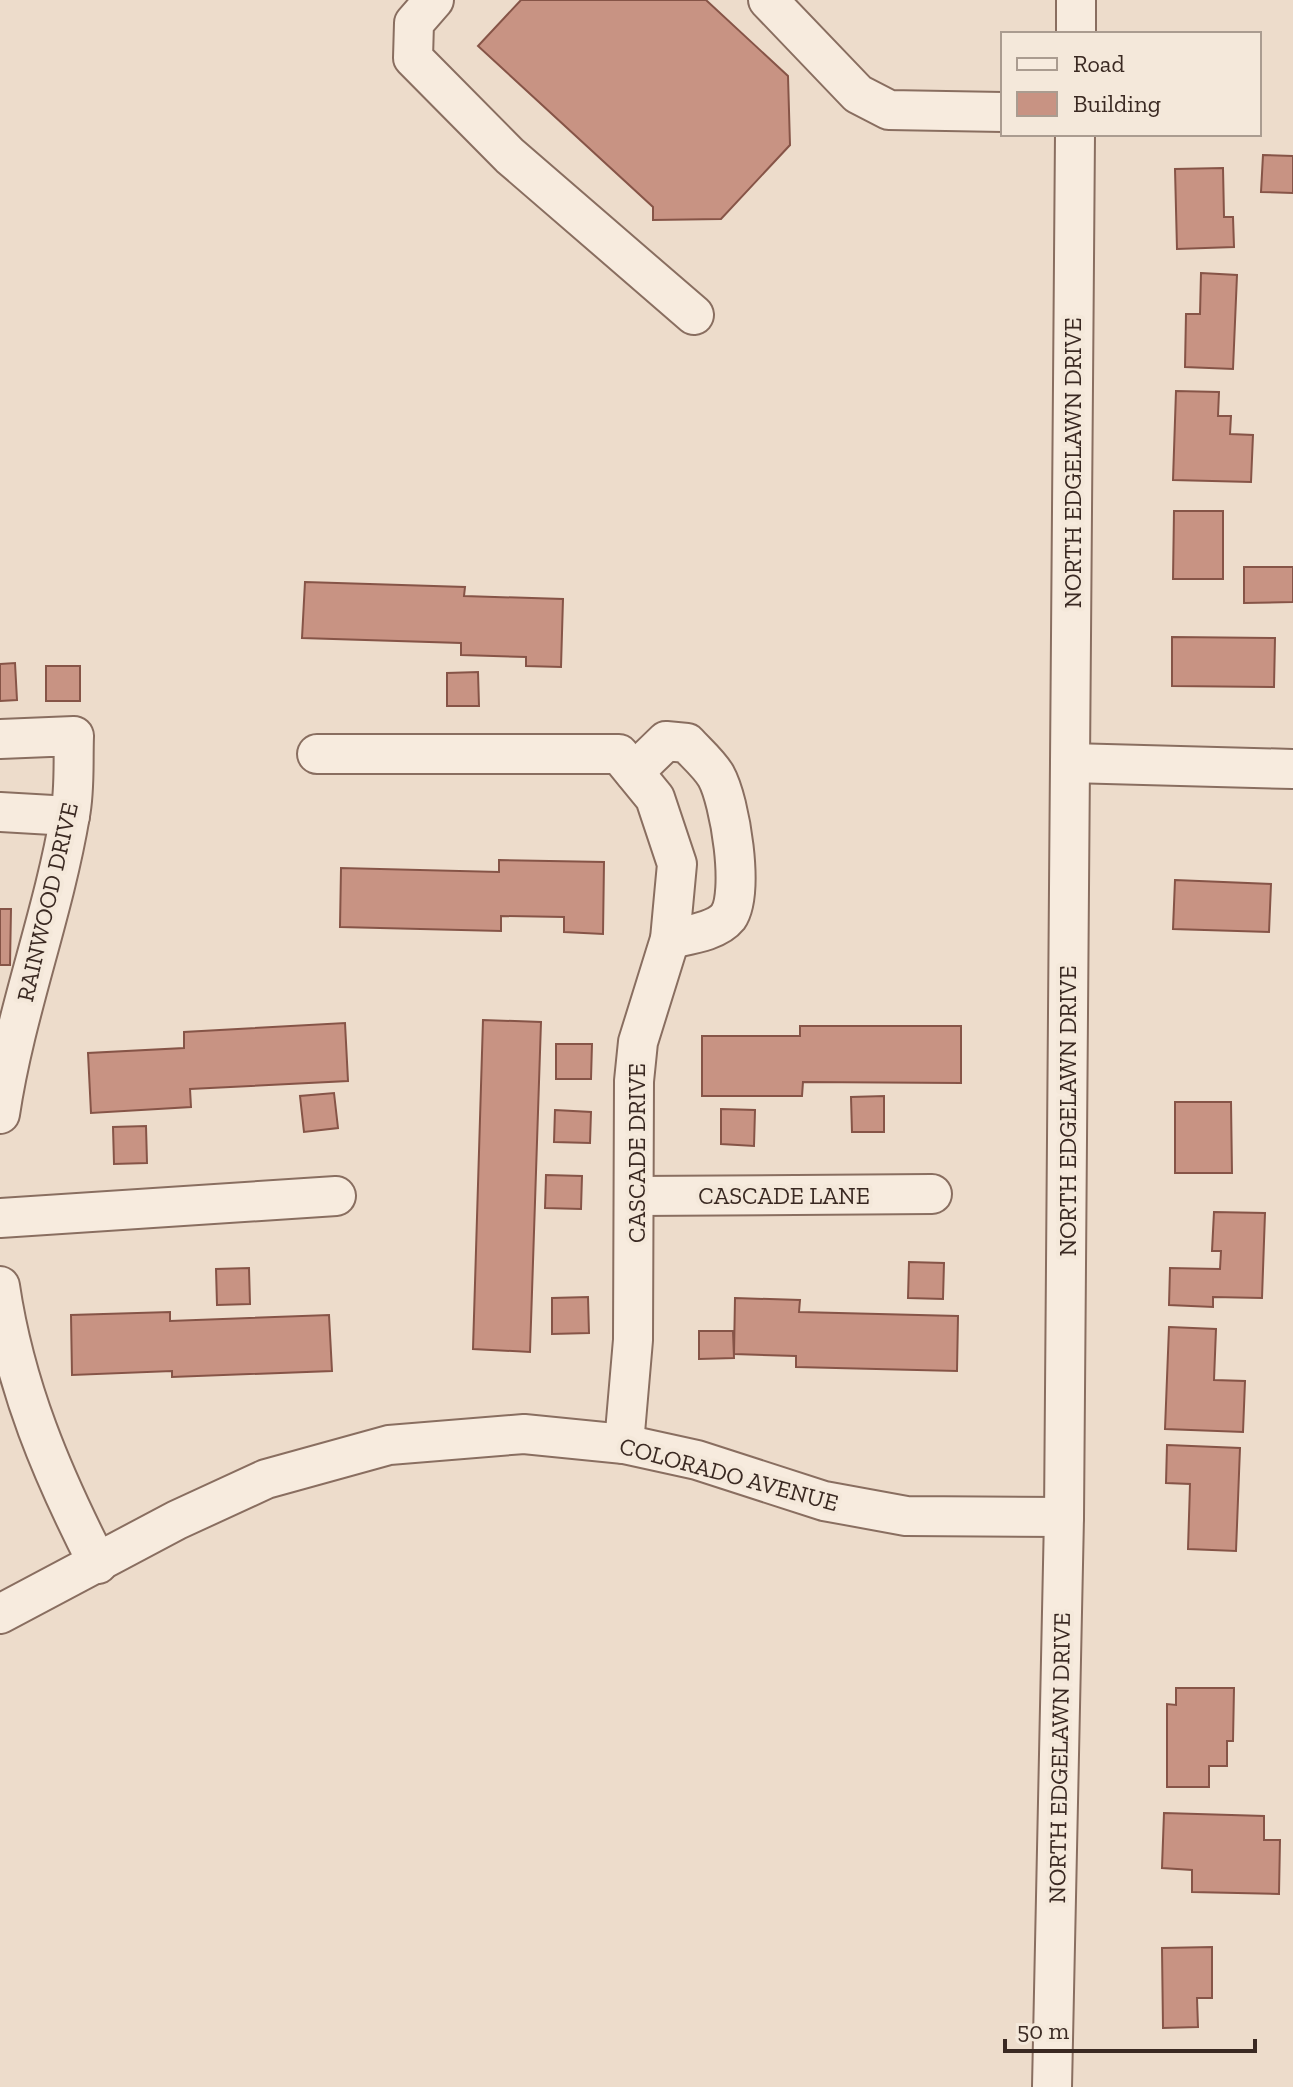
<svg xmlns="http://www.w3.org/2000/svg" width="1293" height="2087" viewBox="0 0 1293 2087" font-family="'Zilla Slab',serif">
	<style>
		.building { fill: #c89383; stroke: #865447; stroke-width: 2 }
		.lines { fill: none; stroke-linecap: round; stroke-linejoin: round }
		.minor-casing { stroke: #896e60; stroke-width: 42 }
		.minor { stroke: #f7ebde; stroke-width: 38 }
		.labels { text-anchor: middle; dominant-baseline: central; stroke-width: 8; stroke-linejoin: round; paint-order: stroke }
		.street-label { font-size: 24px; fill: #3a2922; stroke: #f4e8da }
	</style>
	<rect width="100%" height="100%" fill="#eddccb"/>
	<g class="building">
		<path d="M521 0H706L788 76 790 145 721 219 653 220V207L478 46Z"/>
		<path d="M1263 155 1293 156V193L1261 192Z"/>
		<path d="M1223 168 1224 217H1233L1234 247 1177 249 1175 169Z"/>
		<path d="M1201 273 1237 275 1233 369 1185 367 1186 314H1200Z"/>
		<path d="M1176 391 1219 392 1218 416H1231L1230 434 1253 435 1251 482 1173 480Z"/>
		<path d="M1174 511H1223V579H1173Z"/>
		<path d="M1244 567H1293V602L1244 603Z"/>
		<path d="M305 582 465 587 464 596 563 599 561 667 526 666V657L461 655V643L302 638Z"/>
		<path d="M1172 637 1275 638 1274 687 1172 686Z"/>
		<path d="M15 663 17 700 0 701V664Z"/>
		<rect x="46" y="666" width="34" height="35"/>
		<path d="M478 672 479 706H447V673Z"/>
		<path d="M499 860 604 862 603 934 564 932V917L501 916V931L340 927 341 868 499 872Z"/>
		<path d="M1175 880 1271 884 1269 932 1173 929Z"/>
		<path d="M0 909H11L10 965H0Z"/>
		<path d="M483 1020 541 1022 530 1352 473 1349Z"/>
		<path d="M345 1023 348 1081 190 1089 191 1107 91 1113 88 1053 184 1048V1032Z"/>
		<path d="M800 1026H961V1083L803 1082 802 1096H702V1036H800Z"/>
		<path d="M556 1044H592L591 1079H556Z"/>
		<path d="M334 1093 338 1128 304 1132 300 1096Z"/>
		<path d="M884 1096V1132H852L851 1097Z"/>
		<path d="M1175 1102H1231L1232 1173H1175Z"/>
		<path d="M721 1109 755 1110 754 1146 721 1144Z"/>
		<path d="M555 1110 591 1112 590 1143 554 1142Z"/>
		<path d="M146 1126 147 1163 114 1164 113 1127Z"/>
		<path d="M546 1175 582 1176 581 1209 545 1208Z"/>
		<path d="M1214 1212 1265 1213 1262 1298 1213 1297V1307L1169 1305 1170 1268 1220 1269 1221 1251H1212Z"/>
		<path d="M909 1262 944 1263 943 1299 908 1298Z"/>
		<path d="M249 1268 250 1304 217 1305 216 1269Z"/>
		<path d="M588 1297 589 1333 552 1334V1298Z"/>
		<path d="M735 1298 800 1300 799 1312 958 1316 957 1371 796 1367V1356L734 1354Z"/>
		<path d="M170 1312V1321L329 1315 332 1371 172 1377V1371L72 1375 71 1315Z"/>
		<path d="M1169 1327 1216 1329 1214 1380 1245 1381 1243 1432 1165 1429Z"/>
		<path d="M699 1331H733L734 1358 699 1359Z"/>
		<path d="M1167 1445 1240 1448 1236 1551 1188 1549 1190 1484 1166 1483Z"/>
		<path d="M1176 1688H1234L1233 1741H1227V1766H1209V1787H1167V1704L1176 1705Z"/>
		<path d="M1164 1813 1264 1816V1840H1280L1279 1894 1192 1892V1870L1162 1868Z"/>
		<path d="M1212 1947V1998H1197L1198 2027 1163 2028 1162 1948Z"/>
	</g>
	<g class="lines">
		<defs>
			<g id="minor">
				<path d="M434 0 414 23 413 58 510 156 694 315"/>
				<path d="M768 0 858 94 889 110 1003 112"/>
				<path d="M1076 34V0"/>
				<path d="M0 739 74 736C73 762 75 790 70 815 53 916 15 1013 0 1114"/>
				<path d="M317 754H619L655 798 677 864 670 939 638 1042 634 1081 633 1340 624 1444"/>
				<path d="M1070 763 1293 769"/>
				<path d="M634 772 666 741 687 743C696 753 709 764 716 776 730 801 745 893 728 917 716 932 687 935 670 939"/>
				<path d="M0 812 70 816"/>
				<path d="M636 1196 932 1194"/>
				<path d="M0 1218 336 1196"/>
				<path d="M0 1286C15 1387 52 1474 98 1564"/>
				<path d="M0 1614 177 1520 266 1479 389 1445 524 1434 624 1444 697 1460 824 1501 906 1516 1064 1517"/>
				<path d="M1052 2087 1064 1517 1075 134"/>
			</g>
		</defs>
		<use href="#minor" class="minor-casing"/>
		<use href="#minor" class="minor"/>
	</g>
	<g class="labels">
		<g class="street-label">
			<text transform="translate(1072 463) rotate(-90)">NORTH EDGELAWN DRIVE</text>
			<text transform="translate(47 902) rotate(-77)">RAINWOOD DRIVE</text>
			<text transform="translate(1067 1111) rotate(-90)">NORTH EDGELAWN DRIVE</text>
			<text transform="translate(636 1153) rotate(-90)">CASCADE DRIVE</text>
			<text x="784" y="1195">CASCADE LANE</text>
			<text transform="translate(729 1474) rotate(15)">COLORADO AVENUE</text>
			<text transform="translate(1059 1758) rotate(-89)">NORTH EDGELAWN DRIVE</text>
		</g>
	</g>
	<rect x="1001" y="32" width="260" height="104" fill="#f4e8da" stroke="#aa9c90" stroke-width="2"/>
	<rect x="1017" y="58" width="40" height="12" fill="#f7ebde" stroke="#aa9c90" stroke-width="2"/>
	<text x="1073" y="72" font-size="24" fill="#3a2922">Road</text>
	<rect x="1017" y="92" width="40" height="24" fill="#c89383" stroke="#aa9c90" stroke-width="2"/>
	<text x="1073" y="112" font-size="24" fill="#3a2922">Building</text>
	<path d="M1005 2039v12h250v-12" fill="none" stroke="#3a2922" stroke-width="4"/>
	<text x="1017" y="2039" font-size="24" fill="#3a2922" stroke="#f4e8da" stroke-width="6" paint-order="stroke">50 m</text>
</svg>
